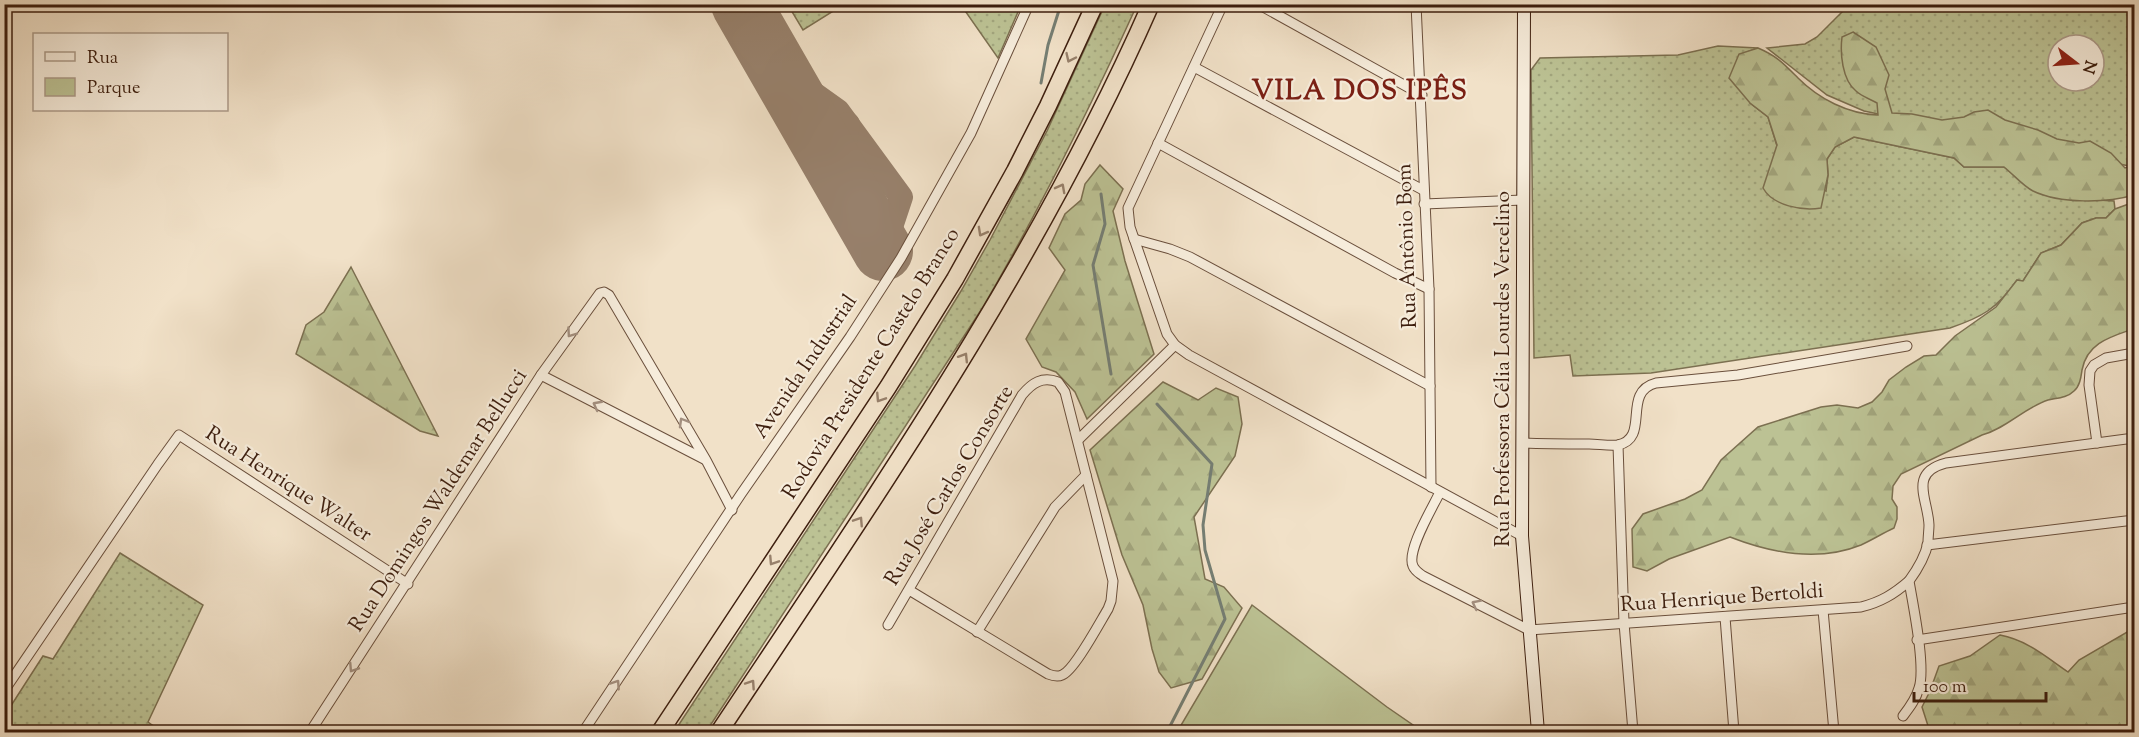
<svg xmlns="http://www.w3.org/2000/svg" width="2139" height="737" viewBox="0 0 2139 737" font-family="'Sorts Mill Goudy',serif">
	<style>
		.grass { fill: url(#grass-dots); stroke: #7c7051; stroke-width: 1.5; fill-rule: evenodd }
		.forest { fill: url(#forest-firs); stroke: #7c7051; stroke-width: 1.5 }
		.park { fill: #bcc294; stroke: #7c7051; stroke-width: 1.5 }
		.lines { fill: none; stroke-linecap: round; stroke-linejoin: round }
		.stream { stroke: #757e73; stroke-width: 3 }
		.taxiway { stroke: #97806b; stroke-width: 24 }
		.runway { stroke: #97806b; stroke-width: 60 }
		.street-casing { stroke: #6a4f3c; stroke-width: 11 }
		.secondary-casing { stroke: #3d1e0e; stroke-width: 14 }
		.highway-casing { stroke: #3d1e0e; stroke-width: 19 }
		.street { stroke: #f6ecdb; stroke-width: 9 }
		.secondary { stroke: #f6ecdb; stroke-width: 12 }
		.highway { stroke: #f1e1c8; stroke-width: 16 }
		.oneway { stroke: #97806b }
		.oneway2 { stroke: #a38f7f }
		.labels { text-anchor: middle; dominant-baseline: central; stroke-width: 4.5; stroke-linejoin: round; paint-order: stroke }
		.street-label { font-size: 21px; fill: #3d1e0e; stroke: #f6ecdb }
		.district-label { font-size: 27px; font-weight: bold; letter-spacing: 1.5px; fill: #7a1f14; stroke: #f6ecdb }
	</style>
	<defs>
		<pattern id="grass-dots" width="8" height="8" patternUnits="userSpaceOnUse" patternTransform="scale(1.5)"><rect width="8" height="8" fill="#bcc294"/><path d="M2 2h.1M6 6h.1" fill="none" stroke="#a2a67e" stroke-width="1.8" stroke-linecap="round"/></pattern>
		<pattern id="forest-firs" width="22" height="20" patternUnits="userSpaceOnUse" patternTransform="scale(1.5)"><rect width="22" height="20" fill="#bcc294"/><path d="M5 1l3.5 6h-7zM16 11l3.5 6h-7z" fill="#a2a67e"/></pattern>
	</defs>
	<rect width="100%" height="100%" fill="#f1e1c8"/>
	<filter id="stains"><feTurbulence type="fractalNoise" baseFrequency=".00333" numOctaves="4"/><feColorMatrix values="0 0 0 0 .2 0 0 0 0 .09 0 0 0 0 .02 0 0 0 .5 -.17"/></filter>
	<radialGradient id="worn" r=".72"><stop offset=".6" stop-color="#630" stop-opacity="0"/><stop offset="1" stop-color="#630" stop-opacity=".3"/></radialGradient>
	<g class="grass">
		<path d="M788 5H843L803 30Z"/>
		<path d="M961 5H1021L998 58Z"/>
		<path d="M1105 5H1137C1090 108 1040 209 983 307L706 732H674L915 366 961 291 990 240 1047 131Z"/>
		<path d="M1849 5H2134V167L1864 111 1827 95 1767 48 1805 44 1817 37ZM2058 45H2094V81H2058Z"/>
		<path d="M1718 46 1758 48 1739 55 1750 103 1768 117 1777 146 1773 161 1826 191 1828 175 1827 159 1835 147 1854 137 1954 158 1964 167H2004L2017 178 2051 197 2114 201 2115 209 2106 218H2096L2082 223 2061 245 2041 253 2023 281 2017 280C1997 309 1982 317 1950 328L1651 373 1573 376 1570 355 1534 358 1531 70 1540 58 1678 55Z"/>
		<path d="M120 553 203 605 148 722 162 732H5V715L43 656 53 659Z"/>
	</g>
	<g class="forest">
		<path d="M1853 32 1876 47 1889 75 1885 89 1892 113 1912 114 1942 120 1964 117 1974 112 1988 110 2005 120 2038 130 2057 139 2079 143 2090 141 2111 153 2125 168 2134 165V195C2107 203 2060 204 2033 191 2023 186 2013 174 2004 167H1964L1954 158 1854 137 1835 147 1827 159 1828 175 1821 208C1802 211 1773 206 1763 188L1777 145 1768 117 1750 103 1729 78 1739 54 1758 48C1777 56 1784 64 1798 78 1819 99 1848 114 1878 115L1877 103C1870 99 1861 96 1856 91 1842 80 1840 53 1842 37Z"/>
		<path d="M1100 165 1123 189 1113 211 1125 261 1154 354 1087 419 1075 392 1056 372 1042 367 1026 339 1065 270 1049 248 1065 214 1081 200 1085 184Z"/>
		<path d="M2134 202V318L2133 329C2110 337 2087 343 2082 370 2081 377 2080 386 2074 391 2067 398 2057 398 2048 400 2024 408 2007 428 1982 435L1901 474 1893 486 1892 499 1897 507V519L1894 528C1883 533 1872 540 1861 545 1819 562 1771 553 1730 537L1669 559 1647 571 1633 567 1632 529 1643 514 1685 499 1702 490 1721 460 1758 427 1821 407 1837 405 1858 408 1872 402 1882 392 1889 380 1906 367 1924 356 1936 355 1955 336 1996 307 2017 280 2023 281 2041 253 2061 245 2082 223 2096 218H2106L2115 209Z"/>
		<path d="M351 267 438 436 420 431 296 354 306 325 324 312Z"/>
		<path d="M1163 382 1198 400 1216 388 1238 397 1242 424 1235 456 1194 517 1205 579 1224 587 1242 608 1202 679 1171 688 1159 672 1152 649 1143 605 1122 555 1090 450Z"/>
		<path d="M2134 628V732H1930L1922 707 1930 691 1939 666 1970 656 2000 635C2027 640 2046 657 2068 672L2079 660Z"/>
	</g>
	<path class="park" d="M1252 605 1387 707 1413 725 1409 732H1177Z"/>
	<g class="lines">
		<g class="stream">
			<path d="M1041 83 1048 45 1061 4"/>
			<path d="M1101 194 1105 224 1093 265 1111 374"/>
			<path d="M1157 404 1212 464 1203 525 1205 550 1225 619 1167 732"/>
		</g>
		<g class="taxiway">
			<path d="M782 75 810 91 838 111 901 197 883 251"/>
			<path d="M840 177 848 124"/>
		</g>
		<path class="runway" d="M741 4 883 251"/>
		<defs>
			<g id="street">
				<path d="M1223 4 1128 208 1130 227 1167 334 1175 345 1189 355 1522 536"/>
				<path d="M1258 4 1422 95"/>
				<path d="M1416 4 1429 289 1431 487"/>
				<path d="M1194 67 1423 190"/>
				<path d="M1158 143 1395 273 1429 289"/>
				<path d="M1424 204 1523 200"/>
				<path d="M1134 239 1170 249 1190 257 1430 386"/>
				<path d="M541 375 704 459"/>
				<path d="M1078 440 1175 345"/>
				<path d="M1523 443C1545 444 1567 444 1589 444 1598 444 1609 446 1618 445 1651 438 1621 392 1656 383L1738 375 1907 346"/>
				<path d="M2097 443 2089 385 2090 371 2094 365 2106 358 2134 353"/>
				<path d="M1618 445 1624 623 1633 732"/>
				<path d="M1440 492C1433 507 1406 551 1413 566 1415 571 1419 573 1423 576L1529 630 1861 607C1881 602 1894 594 1909 581"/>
				<path d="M1927 545 2134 520"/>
				<path d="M1823 610 1834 732"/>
				<path d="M1725 617 1734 732"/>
				<path d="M888 625 1022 395C1032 383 1042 376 1058 382L1065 392 1113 581 1111 601 1108 609C1100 622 1074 671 1062 675 1058 677 1053 676 1048 674L909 590"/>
				<path d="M977 632 1055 507 1086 475"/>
				<path d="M1917 640 2134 607"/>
				<path d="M4 691 158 464 179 435 408 584"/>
				<path d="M1903 716C1910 707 1916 699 1919 688 1926 667 1913 605 1909 581 1917 570 1925 557 1928 543 1928 537 1929 530 1929 525 1928 499 1908 473 1946 463L2134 438"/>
				<path d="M310 732 541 375 600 293 604 292 609 295 706 460 732 510"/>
				<path d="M583 732 741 494 850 337 901 258 971 133 1029 4"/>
			</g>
			<path id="secondary" d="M1524 4 1522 536 1538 732"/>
			<g id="highway">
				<path d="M660 732 888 387 955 279 1015 171 1048 106 1095 4"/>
				<path d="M719 732C875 497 1037 264 1151 4"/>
			</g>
		</defs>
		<use href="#street" class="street-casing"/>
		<use href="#secondary" class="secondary-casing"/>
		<use href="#highway" class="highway-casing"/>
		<use href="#street" class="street"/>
		<use href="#secondary" class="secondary"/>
		<use href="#highway" class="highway"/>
	</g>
	<defs><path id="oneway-chevron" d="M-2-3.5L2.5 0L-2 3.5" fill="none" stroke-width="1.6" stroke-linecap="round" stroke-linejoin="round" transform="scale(1.5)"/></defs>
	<g class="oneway">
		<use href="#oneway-chevron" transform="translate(1070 58) rotate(115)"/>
		<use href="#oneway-chevron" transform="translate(1061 188) rotate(-62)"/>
		<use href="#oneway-chevron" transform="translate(982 232) rotate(119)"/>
		<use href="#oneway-chevron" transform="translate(964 357) rotate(-58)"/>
		<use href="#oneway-chevron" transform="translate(880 398) rotate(123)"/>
		<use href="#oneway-chevron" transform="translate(859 521) rotate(-57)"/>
		<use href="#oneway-chevron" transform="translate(773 561) rotate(123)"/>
		<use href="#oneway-chevron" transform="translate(751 684) rotate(-56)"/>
	</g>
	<g class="oneway2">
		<use href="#oneway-chevron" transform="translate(571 333) rotate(125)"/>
		<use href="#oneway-chevron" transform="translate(597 405) rotate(-152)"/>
		<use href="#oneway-chevron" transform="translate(683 422) rotate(-120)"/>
		<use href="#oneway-chevron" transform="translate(1476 604) rotate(-153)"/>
		<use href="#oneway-chevron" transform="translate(353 668) rotate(123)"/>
		<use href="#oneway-chevron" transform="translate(616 684) rotate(-56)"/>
	</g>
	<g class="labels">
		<g class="street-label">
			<text transform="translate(1408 246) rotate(-92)">Rua Antônio Bom</text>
			<text transform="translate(872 364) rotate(-58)">Rodovia Presidente Castelo Branco</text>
			<text transform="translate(806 367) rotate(-56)">Avenida Industrial</text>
			<text transform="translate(1504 369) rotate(-90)">Rua Professora Célia Lourdes Vercelino</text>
			<text transform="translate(288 485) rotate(33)">Rua Henrique Walter</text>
			<text transform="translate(950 486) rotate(-59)">Rua José Carlos Consorte</text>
			<text transform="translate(439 501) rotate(-57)">Rua Domingos Waldemar Bellucci</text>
			<text transform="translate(1722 599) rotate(-4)">Rua Henrique Bertoldi</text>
		</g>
		<g class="district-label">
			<text x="1360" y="92">VILA DOS IPÊS</text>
		</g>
	</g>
	<rect width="2139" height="737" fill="none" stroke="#f1e1c8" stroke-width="24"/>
	<rect x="6" y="6" width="2127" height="725" fill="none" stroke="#3d1e0e" stroke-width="3"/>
	<rect x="12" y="12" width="2115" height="713" fill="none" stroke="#3d1e0e" stroke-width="1.5"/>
	<rect x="33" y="33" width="195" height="78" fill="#f6ecdb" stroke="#ac9a89" stroke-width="1.5"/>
	<rect x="45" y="52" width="30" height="9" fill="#f6ecdb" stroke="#ac9a89" stroke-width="1.5"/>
	<text x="87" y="63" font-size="18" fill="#3d1e0e">Rua</text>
	<rect x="45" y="78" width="30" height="18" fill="#bcc294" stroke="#ac9a89" stroke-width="1.5"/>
	<text x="87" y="93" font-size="18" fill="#3d1e0e">Parque</text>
	<g transform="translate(2076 63) rotate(107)"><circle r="28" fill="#f6ecdb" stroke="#ac9a89" stroke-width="1.5"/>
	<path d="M0-4.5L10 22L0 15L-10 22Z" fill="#8f2418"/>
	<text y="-9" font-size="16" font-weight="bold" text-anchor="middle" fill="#3d1e0e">N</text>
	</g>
	<path d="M1914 692v9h132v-9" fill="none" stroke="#3d1e0e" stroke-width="3"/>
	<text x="1923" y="692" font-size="18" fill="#3d1e0e" stroke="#f6ecdb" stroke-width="4.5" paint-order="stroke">100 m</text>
	<rect width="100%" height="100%" filter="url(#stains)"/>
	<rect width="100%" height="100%" fill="url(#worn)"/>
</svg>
